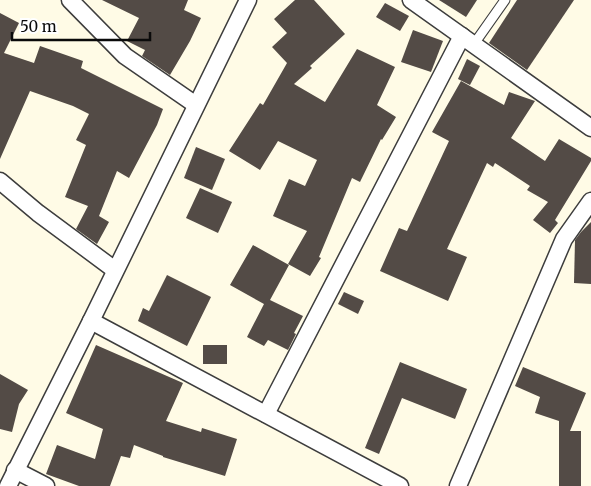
<svg xmlns="http://www.w3.org/2000/svg" width="591" height="486" viewBox="0 0 591 486" font-family="Merriweather,serif">
	<style>
		.building { fill: #534b46 }
		.lines { fill: none; stroke-linecap: round; stroke-linejoin: round }
		.service-casing { stroke: #3d3d3d; stroke-width: 11 }
		.minor-casing { stroke: #3d3d3d; stroke-width: 19 }
		.service { stroke: #fff; stroke-width: 9 }
		.minor { stroke: #fff; stroke-width: 16 }
	</style>
	<rect width="100%" height="100%" fill="#fffbe6"/>
	<g class="building">
		<path d="M102 0H188L184 10 201 18 190 41 170 75 142 56 145 50 127 41 139 18Z"/>
		<path d="M295 0H314L345 34 310 66 312 68 294 84 325 102 357 49 395 67 377 105 396 117 382 140 381 139 360 182 352 178 319 257 321 258 310 276 288 264 307 231 273 216 289 179 305 186 317 160 278 141 260 170 229 151 260 103 263 105 287 63 272 47 287 33 274 19Z"/>
		<path d="M439 0H477L466 17Z"/>
		<path d="M517 0H574L527 70 489 43Z"/>
		<path d="M385 3 409 16 400 31 376 17Z"/>
		<path d="M0 13 19 23 4 53 34 63 40 46 83 61 81 68 163 109 157 125 129 178 117 171 99 216 109 222 97 244 76 229 88 206 65 197 86 145 76 140 89 114 73 106 30 91 0 159Z"/>
		<path d="M413 30 443 41 431 72 401 62Z"/>
		<path d="M467 59 480 66 470 85 458 79Z"/>
		<path d="M461 81 504 105 509 92 535 101 511 138 545 161 559 139 591 158V161L555 220 558 223 550 233 533 220 548 202 527 190 530 186 495 163 493 167 487 163 447 249 467 257 448 301 380 271 399 228 407 231 449 141 432 132Z"/>
		<path d="M196 147 225 159 212 190 184 178Z"/>
		<path d="M200 188 232 202 218 233 186 218Z"/>
		<path d="M591 222V284L574 283 575 240 581 232Z"/>
		<path d="M253 245 289 265 270 300 303 316 294 333 296 334 288 350 268 340 264 346 247 337 264 304 230 285Z"/>
		<path d="M167 275 211 297 187 346 138 321 143 308 149 311Z"/>
		<path d="M344 292 364 301 358 314 338 304Z"/>
		<path d="M96 345 183 383 166 421 201 432 202 428 237 439 225 476 163 457V456L134 445 130 458 121 456 110 486H79L46 474 57 445 95 459 103 429 66 413Z"/>
		<rect x="203" y="345" width="24" height="19"/>
		<path d="M400 362 467 389 455 419 402 398 379 454 365 448Z"/>
		<path d="M523 367 586 393 570 431H581V486H559V421L535 413 540 397 515 386Z"/>
		<path d="M0 374 28 390 19 404 12 432 0 429Z"/>
	</g>
	<g class="lines">
		<defs>
			<path id="service" d="M474 44 505 0"/>
			<g id="minor">
				<path d="M70 0 125 56 196 105"/>
				<path d="M411 0 591 128"/>
				<path d="M0 181 38 213 115 270"/>
				<path d="M91 321 400 486"/>
				<path d="M266 414 462 36"/>
				<path d="M15 470 46 486"/>
				<path d="M8 486 91 321 248 0"/>
				<path d="M458 486 564 239 591 201"/>
			</g>
		</defs>
		<use href="#service" class="service-casing"/>
		<use href="#minor" class="minor-casing"/>
		<use href="#service" class="service"/>
		<use href="#minor" class="minor"/>
	</g>
	<path d="M12 32v8h138v-8" fill="none" stroke="#0a0a0a" stroke-width="2.5"/>
	<text x="20" y="32" font-size="15" fill="#0a0a0a" stroke="#ffffff" stroke-width="4" paint-order="stroke">50 m</text>
</svg>
